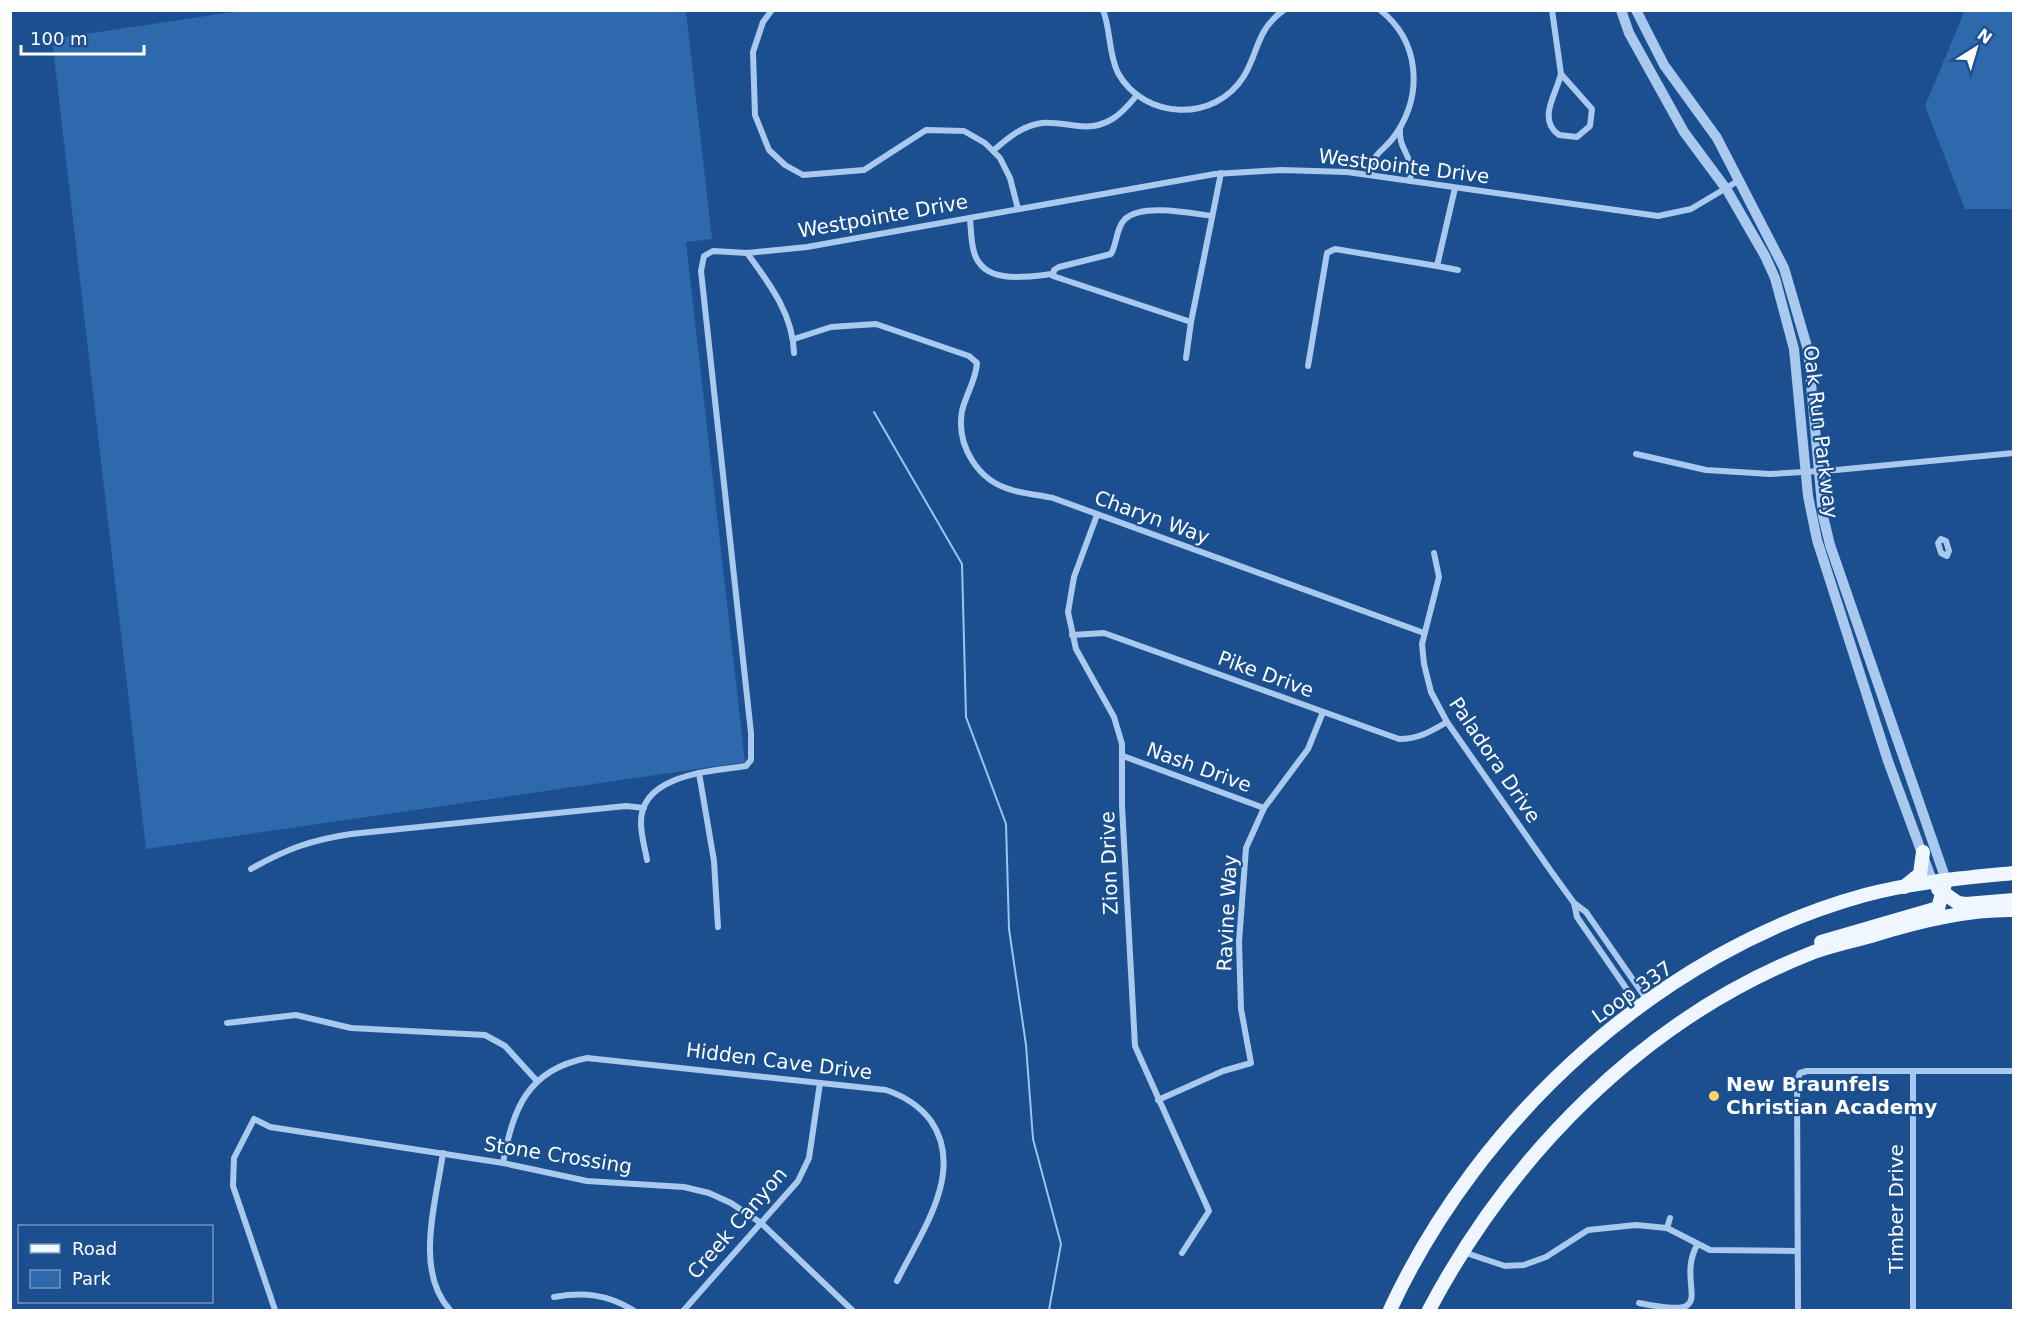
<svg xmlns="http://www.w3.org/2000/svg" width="2024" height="1321" viewBox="0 0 2024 1321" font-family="'DejaVu Sans',sans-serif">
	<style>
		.green { fill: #2e69ad }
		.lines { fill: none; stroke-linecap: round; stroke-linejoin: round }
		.stream { stroke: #9cc4f0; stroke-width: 2 }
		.minor { stroke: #a9c9ee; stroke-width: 6 }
		.tertiary { stroke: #a9c9ee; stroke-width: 10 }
		.primary { stroke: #f0f6ff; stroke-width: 14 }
		.poi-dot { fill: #ffd166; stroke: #1b4f8f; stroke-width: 2 }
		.labels { text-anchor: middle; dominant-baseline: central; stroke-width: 4.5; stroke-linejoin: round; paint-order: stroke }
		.street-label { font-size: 20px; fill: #fff; stroke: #1b4f8f }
		.poi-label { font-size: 20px; font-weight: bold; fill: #fff; stroke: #1b4f8f; text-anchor: start }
	</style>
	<rect width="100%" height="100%" fill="#1b4f8f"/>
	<g class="green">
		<path d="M246 10 686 11 712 239 686 242 745 762 146 849 52 39Z"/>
		<path d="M1965 10 2013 11V209H1965L1925 106Z"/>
	</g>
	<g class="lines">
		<path class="stream" d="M874 412 962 564 966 717 1006 824 1009 929 1026 1045 1033 1139 1061 1244 1049 1310"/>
		<g class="minor">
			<path d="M772 10 763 22 753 52 755 115 769 150 785 165 803 175 864 170 926 130 964 131 985 143 1000 158 1010 178 1018 209"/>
			<path d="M1103 10C1111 30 1108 53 1118 73 1144 120 1215 123 1244 76 1259 51 1256 30 1284 10"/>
			<path d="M1552 10 1561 74"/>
			<path d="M1561 74 1592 109 1590 126 1577 137 1559 135C1537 119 1556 95 1561 74Z"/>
			<path d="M1400 128C1398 152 1414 152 1410 181"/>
			<path d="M994 150C1009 137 1022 126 1042 123 1055 122 1067 125 1079 126 1106 129 1121 115 1137 95"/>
			<path d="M1370 175C1375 147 1383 154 1396 134 1423 94 1420 41 1380 10"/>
			<path d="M1455 188 1437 266 1458 270"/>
			<path d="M1212 216C1190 213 1142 203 1125 219 1116 228 1117 244 1111 254L1059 267 1054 270 1053 276 1191 322 1221 173"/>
			<path d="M970 219C971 229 971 242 974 252 983 285 1026 277 1052 274"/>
			<path d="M747 253C769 283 793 314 794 353"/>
			<path d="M794 339 831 327 876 324 969 356 977 363C976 380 966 394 962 411 956 446 978 481 1012 490 1025 494 1040 495 1053 498L1424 633"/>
			<path d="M1186 358 1191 322"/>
			<path d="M1308 366 1327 253 1335 249 1437 266"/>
			<path d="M1636 454 1706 470 1770 474 1836 470 2014 453"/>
			<path d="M1097 515 1074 577 1068 612 1076 649 1114 717 1122 744V806L1135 1046 1209 1211 1182 1253"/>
			<path d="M1941 539 1946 541 1949 551 1947 556 1941 553 1938 543Z"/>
			<path d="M1434 553 1439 577 1422 644 1424 664 1431 692 1447 722 1553 874 1574 903 1586 912 1647 1000"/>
			<path d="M1072 635 1104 633 1399 739C1418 739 1430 732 1447 722"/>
			<path d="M1123 756 1264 808"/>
			<path d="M699 773 714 861 718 927"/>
			<path d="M647 860C645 848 641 836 641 823 640 774 713 771 746 766L751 760V733L701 271 704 256 713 251 747 253 807 247 1215 174 1281 170 1347 172 1658 216 1691 209 1738 181"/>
			<path d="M251 869C286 849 311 840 351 834L626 806 644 808"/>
			<path d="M1574 903 1577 917 1639 1007"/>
			<path d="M227 1023 296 1015 351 1028 485 1035 505 1046 537 1081"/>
			<path d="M1913 1072V1310"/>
			<path d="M1158 1100 1223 1071 1251 1063 1241 1009 1239 942 1246 848 1264 808 1308 749 1323 712"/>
			<path d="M443 1153C436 1202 414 1271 450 1310"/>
			<path d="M503 1163C513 1109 527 1070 587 1058L886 1090C904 1096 919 1105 931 1121 966 1172 920 1234 897 1281"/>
			<path d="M1667 1228 1670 1218"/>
			<path d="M1463 1252 1505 1266 1524 1265 1546 1257 1588 1230 1636 1225 1667 1228 1710 1250 1797 1251"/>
			<path d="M554 1297C584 1292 607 1294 633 1310"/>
			<path d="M1639 1303C1725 1321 1674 1287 1697 1245"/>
			<path d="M275 1310 233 1186 234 1158 254 1119 270 1127 503 1163 587 1181 684 1187 709 1193 731 1203 761 1223 852 1310"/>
			<path d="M684 1310 798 1181 809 1158 820 1083"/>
			<path d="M1798 1310 1797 1080 1800 1073 1807 1071H2014"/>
		</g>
		<g class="tertiary">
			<path d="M1621 10 1629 33 1684 132 1727 190 1765 256 1775 278 1794 349 1808 496 1817 540 1888 761 1933 883"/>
			<path d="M1636 10 1664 65 1717 138 1784 268 1808 350 1823 516 1830 545 1946 880"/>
		</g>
		<g class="primary">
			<path d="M1904 887 1920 874 1923 852"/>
			<path d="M1938 889 1958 903 1966 904 2014 900"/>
			<path d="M1821 942 1938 908 1946 880"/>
			<path d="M1390 1310C1478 1119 1660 951 1865 895 1913 882 1964 878 2014 873"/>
			<path d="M1429 1310C1511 1155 1644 1019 1809 954 1829 946 1850 942 1871 936 1915 922 1967 909 2014 910"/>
		</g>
	</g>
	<circle class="poi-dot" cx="1714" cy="1096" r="6"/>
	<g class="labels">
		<g class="street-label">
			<text transform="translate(1404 166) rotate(7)">Westpointe Drive</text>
			<text transform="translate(883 216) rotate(-10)">Westpointe Drive</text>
			<text transform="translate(1821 432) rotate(83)">Oak Run Parkway</text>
			<text transform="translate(1152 517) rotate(20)">Charyn Way</text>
			<text transform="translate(1266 674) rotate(20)">Pike Drive</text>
			<text transform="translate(1495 760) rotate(56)">Paladora Drive</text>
			<text transform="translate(1199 767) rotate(20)">Nash Drive</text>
			<text transform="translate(1109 863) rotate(-92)">Zion Drive</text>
			<text transform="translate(1227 913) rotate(-87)">Ravine Way</text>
			<text transform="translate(1632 992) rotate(-35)">Loop 337</text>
			<text transform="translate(779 1061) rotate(7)">Hidden Cave Drive</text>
			<text transform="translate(558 1155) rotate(9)">Stone Crossing</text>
			<text transform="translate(1896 1209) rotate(-90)">Timber Drive</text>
			<text transform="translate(737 1223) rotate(-49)">Creek Canyon</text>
		</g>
		<g class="poi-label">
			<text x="1726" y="1084">New Braunfels<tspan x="1726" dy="23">Christian Academy</tspan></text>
		</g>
	</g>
	<rect width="2024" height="1321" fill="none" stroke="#ffffff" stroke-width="24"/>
	<rect x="18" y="1225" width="195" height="78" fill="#1b4f8f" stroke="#7695bc" stroke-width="1.5"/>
	<rect x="30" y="1244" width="30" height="9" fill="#f0f6ff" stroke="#7695bc" stroke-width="1.5"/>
	<text x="72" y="1255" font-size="18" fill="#ffffff">Road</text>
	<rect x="30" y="1270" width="30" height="18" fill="#2e69ad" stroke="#7695bc" stroke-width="1.5"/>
	<text x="72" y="1285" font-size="18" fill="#ffffff">Park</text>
	<g transform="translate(1976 48) rotate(37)" stroke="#1b4f8f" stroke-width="4.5" paint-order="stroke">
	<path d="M0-4.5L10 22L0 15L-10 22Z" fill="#ffffff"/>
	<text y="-9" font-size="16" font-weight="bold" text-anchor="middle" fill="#ffffff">N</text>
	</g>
	<path d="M21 45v9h123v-9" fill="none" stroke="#ffffff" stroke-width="3"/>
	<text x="30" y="45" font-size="18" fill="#ffffff" stroke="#1b4f8f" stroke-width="4.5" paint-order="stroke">100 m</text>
</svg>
